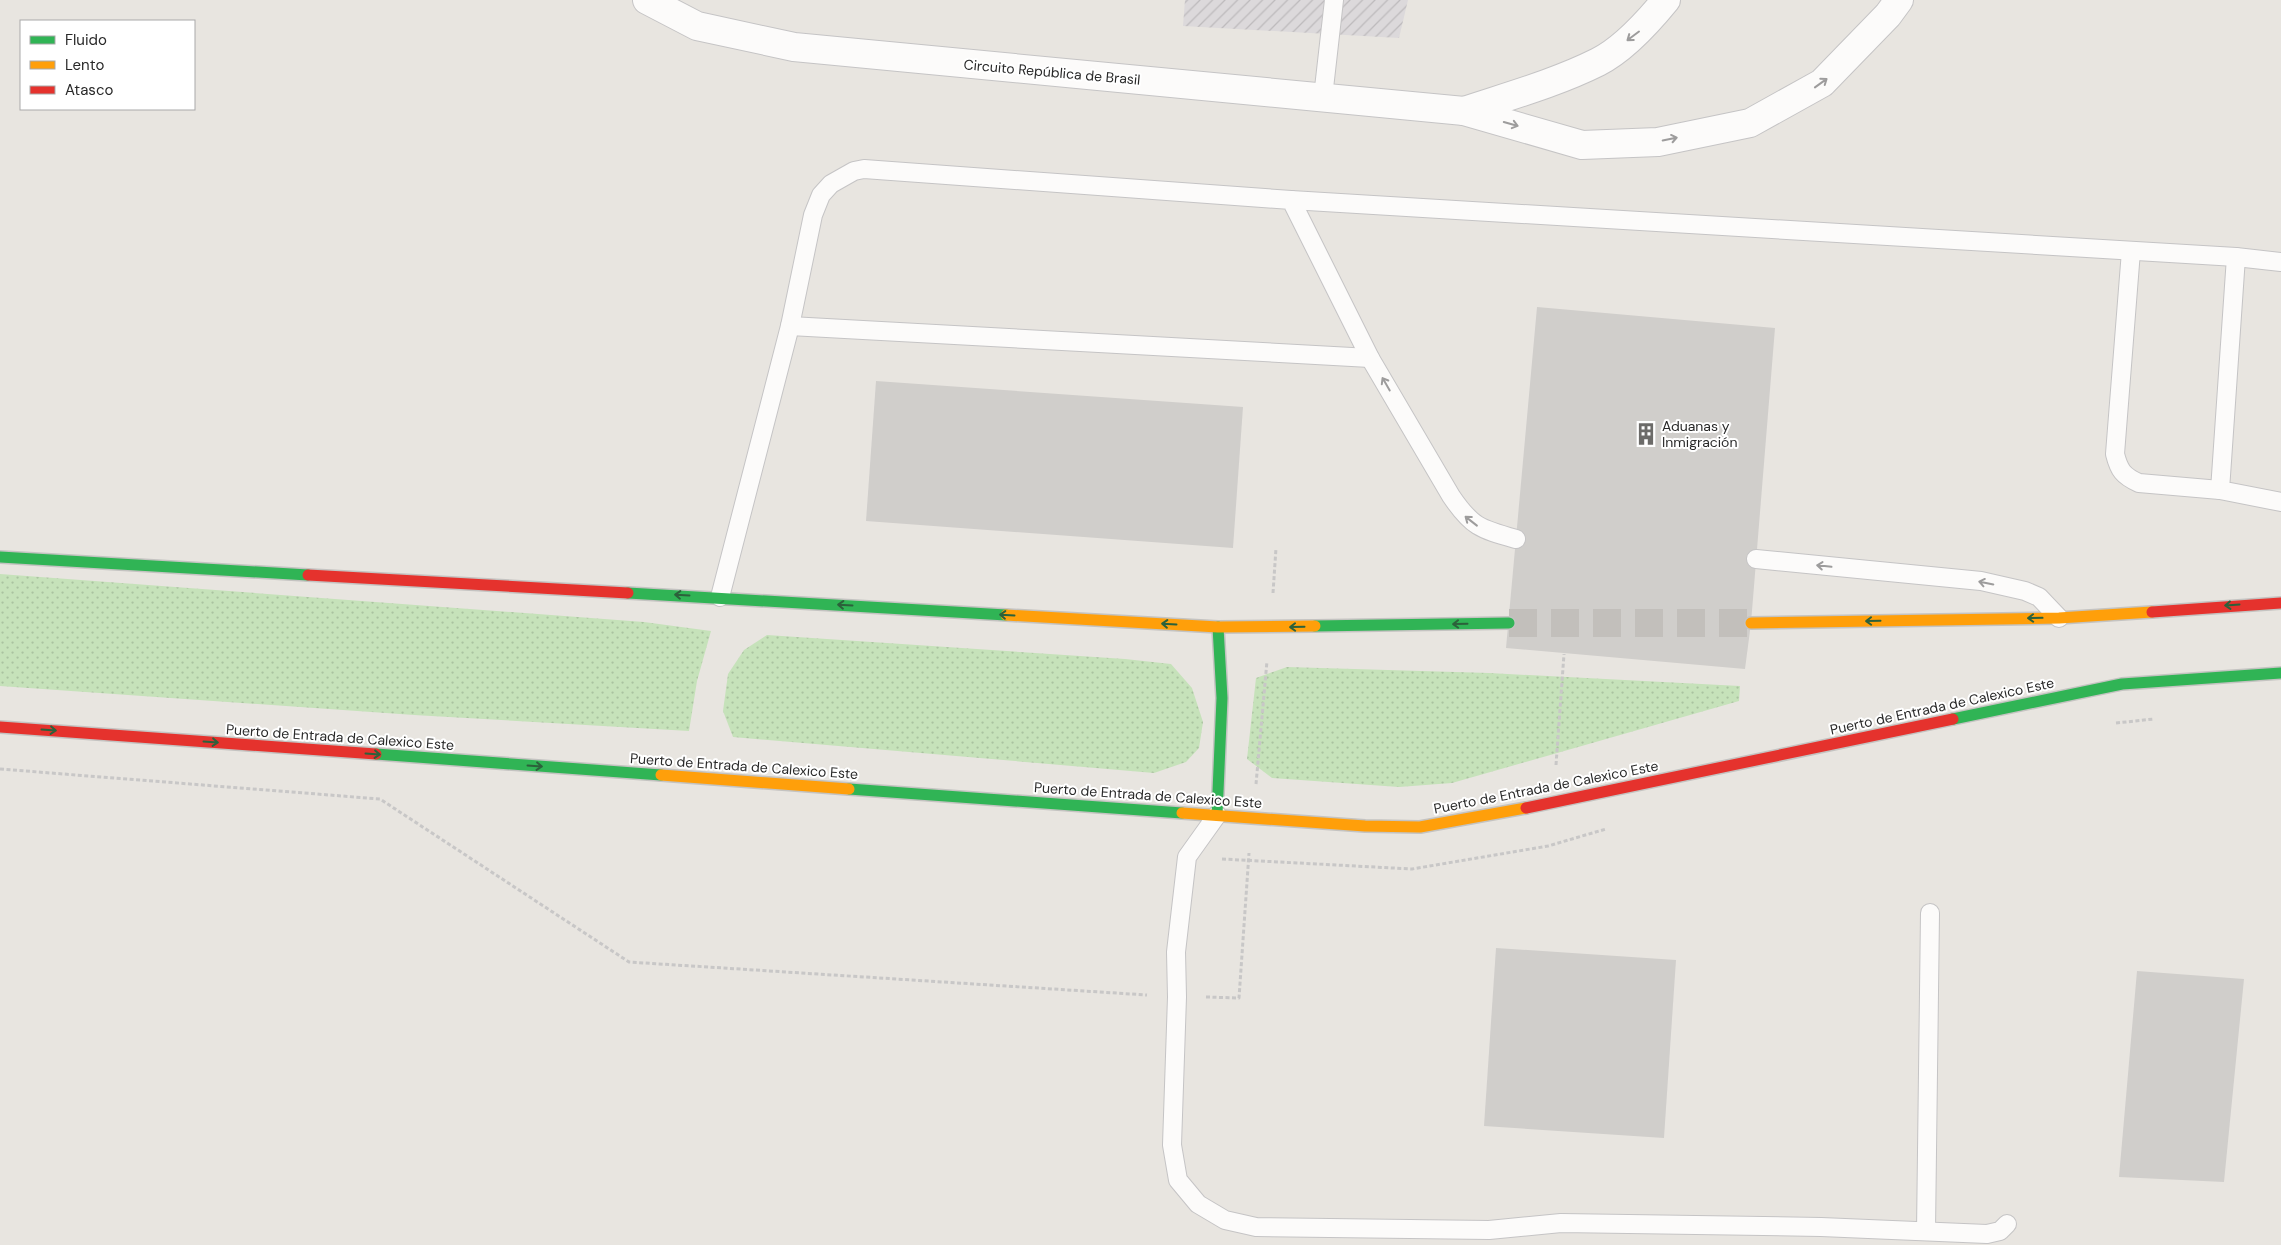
<svg xmlns="http://www.w3.org/2000/svg" width="2281" height="1245" viewBox="0 0 2281 1245" font-family="'DM Sans',sans-serif">
	<style>
		.industrial { fill: url(#industrial-furrows) }
		.grass { fill: url(#grass-dots) }
		.building { fill: #d0cecb }
		.lines { fill: none; stroke-linecap: round; stroke-linejoin: round }
		.primary-tunnel { stroke: #c2bfbb; stroke-width: 28; stroke-dasharray: 28 14; stroke-linecap: butt }
		.lane-casing { stroke: #c5c4c5; stroke-width: 20 }
		.street-casing { stroke: #c5c4c5; stroke-width: 30 }
		.fast-casing { stroke: #c4c3c1; stroke-width: 14 }
		.slow-casing { stroke: #c4c3c1; stroke-width: 14 }
		.jam-casing { stroke: #c4c3c1; stroke-width: 14 }
		.path { stroke: #c8c7c7; stroke-width: 3; stroke-dasharray: 4 2.5; stroke-linecap: butt }
		.lane { stroke: #fcfbfa; stroke-width: 18 }
		.street { stroke: #fcfbfa; stroke-width: 28 }
		.fast { stroke: #30b455; stroke-width: 11 }
		.slow { stroke: #ff9f0a; stroke-width: 11 }
		.jam { stroke: #e5322d; stroke-width: 11 }
		.oneway { stroke: #9d9c9c }
		.oneway2 { stroke: #2c613b }
		.labels { text-anchor: middle; dominant-baseline: central; stroke-width: 4; stroke-linejoin: round; paint-order: stroke }
		.street-label { font-size: 14px; fill: #292929; stroke: #fff }
		.poi-label { font-size: 14px; fill: #292929; stroke: #fff; text-anchor: start }
	</style>
	<defs>
		<pattern id="industrial-furrows" width="10" height="10" patternUnits="userSpaceOnUse" patternTransform="scale(1.25)"><rect width="10" height="10" fill="#dcd9db"/><path d="M-1 1l2-2M0 10L10 0M9 11l2-2" fill="none" stroke="#bdbabc"/></pattern>
		<pattern id="grass-dots" width="8" height="8" patternUnits="userSpaceOnUse" patternTransform="scale(1.25)"><rect width="8" height="8" fill="#c6e2ba"/><path d="M2 2h.1M6 6h.1" fill="none" stroke="#aac2a0" stroke-width="1.8" stroke-linecap="round"/></pattern>
	</defs>
	<rect width="100%" height="100%" fill="#e8e5e0"/>
	<path class="industrial" d="M1185 0H1408L1399 38 1183 26Z"/>
	<g class="grass">
		<path d="M0 574 644 622 711 631 697 681 689 731 414 715 0 686Z"/>
		<path d="M767 635 1125 659 1171 664 1192 688 1203 722 1199 748 1186 762 1154 773 733 737 723 711 728 674 744 650Z"/>
		<path d="M1287 667 1489 673 1740 686 1739 701 1452 783 1399 787 1272 778 1247 759 1256 678Z"/>
	</g>
	<g class="building">
		<path d="M1537 307 1775 328 1751 623 1745 669 1506 648Z"/>
		<path d="M876 381 1243 407 1233 548 866 521Z"/>
		<path d="M1496 948 1676 960 1664 1138 1484 1126Z"/>
		<path d="M2137 971 2244 979 2224 1182 2119 1177Z"/>
	</g>
	<g class="lines">
		<path class="primary-tunnel" d="M1509 623H1751"/>
		<defs>
			<g id="lane">
				<path d="M1323 97 1334 0"/>
				<path d="M1291 200 2236 257 2281 262"/>
				<path d="M2131 251 2115 454C2119 470 2123 476 2139 483L2220 490"/>
				<path d="M2236 257 2220 490 2281 502"/>
				<path d="M790 326 1370 358"/>
				<path d="M1756 559 1981 581 2025 591 2039 597 2059 618"/>
				<path d="M720 597 790 326 813 215 821 195 831 184 854 171 864 169 1291 200 1370 358 1451 496C1472 527 1480 529 1516 539"/>
				<path d="M1217 815 1187 857 1176 952 1177 997 1172 1145 1178 1180 1198 1204 1225 1220 1256 1227 1489 1230 1561 1223 1821 1227 1987 1234 2000 1231 2007 1224"/>
				<path d="M1926 1231 1930 913"/>
			</g>
			<g id="street">
				<path d="M647 0 697 26 794 47 1464 111 1582 145 1658 142 1750 123 1822 83 1888 15 1899 0"/>
				<path d="M1464 111C1509 96 1556 83 1598 62 1624 49 1648 22 1666 0"/>
			</g>
			<g id="fast">
				<path d="M0 557 308 575"/>
				<path d="M628 593 1006 615"/>
				<path d="M1315 626 1509 623"/>
				<path d="M1953 719 2122 684 2281 673"/>
				<path d="M376 754 661 775"/>
				<path d="M849 789 1182 813"/>
				<path d="M1217 815 1222 698 1218 627"/>
			</g>
			<g id="slow">
				<path d="M1006 615 1218 627 1315 626"/>
				<path d="M1751 623 2059 618 2152 612"/>
				<path d="M661 775 849 789"/>
				<path d="M1182 813 1365 826 1420 827 1526 808"/>
			</g>
			<g id="jam">
				<path d="M308 575 628 593"/>
				<path d="M2152 612 2281 603"/>
				<path d="M0 727 376 754"/>
				<path d="M1526 808 1953 719"/>
			</g>
		</defs>
		<use href="#lane" class="lane-casing"/>
		<use href="#street" class="street-casing"/>
		<use href="#fast" class="fast-casing"/>
		<use href="#slow" class="slow-casing"/>
		<use href="#jam" class="jam-casing"/>
		<g class="path">
			<path d="M1273 593 1276 548"/>
			<path d="M2116 723 2154 719"/>
			<path d="M1556 765 1564 654"/>
			<path d="M0 769 380 799 629 962 1147 995"/>
			<path d="M1256 784 1267 661"/>
			<path d="M1222 859 1412 869 1548 846 1606 829"/>
			<path d="M1206 997 1239 998 1249 853"/>
		</g>
		<use href="#lane" class="lane"/>
		<use href="#street" class="street"/>
		<use href="#fast" class="fast"/>
		<use href="#slow" class="slow"/>
		<use href="#jam" class="jam"/>
	</g>
	<defs><path id="oneway-shaft" d="M-6 0H5M1.5-3L5.5 0L1.5 3" fill="none" stroke-width="1.6" stroke-linecap="round" stroke-linejoin="round" transform="scale(1.25)"/></defs>
	<g class="oneway">
		<use href="#oneway-shaft" transform="translate(1633 36) rotate(143)"/>
		<use href="#oneway-shaft" transform="translate(1821 83) rotate(-36)"/>
		<use href="#oneway-shaft" transform="translate(1511 124) rotate(16)"/>
		<use href="#oneway-shaft" transform="translate(1670 139) rotate(-12)"/>
		<use href="#oneway-shaft" transform="translate(1386 384) rotate(-120)"/>
		<use href="#oneway-shaft" transform="translate(1471 521) rotate(-142)"/>
		<use href="#oneway-shaft" transform="translate(1824 566) rotate(-174)"/>
		<use href="#oneway-shaft" transform="translate(1986 583) rotate(-169)"/>
	</g>
	<g class="oneway2">
		<use href="#oneway-shaft" transform="translate(682 595) rotate(-177)"/>
		<use href="#oneway-shaft" transform="translate(845 605) rotate(-177)"/>
		<use href="#oneway-shaft" transform="translate(2232 605) rotate(176)"/>
		<use href="#oneway-shaft" transform="translate(1007 615) rotate(-177)"/>
		<use href="#oneway-shaft" transform="translate(2035 618) rotate(179)"/>
		<use href="#oneway-shaft" transform="translate(1873 621) rotate(179)"/>
		<use href="#oneway-shaft" transform="translate(1169 624) rotate(-177)"/>
		<use href="#oneway-shaft" transform="translate(1460 624) rotate(179)"/>
		<use href="#oneway-shaft" transform="translate(1297 627) rotate(179)"/>
		<use href="#oneway-shaft" transform="translate(49 730) rotate(4)"/>
		<use href="#oneway-shaft" transform="translate(211 742) rotate(4)"/>
		<use href="#oneway-shaft" transform="translate(373 754) rotate(4)"/>
		<use href="#oneway-shaft" transform="translate(535 766) rotate(4)"/>
	</g>
	<defs>
		<symbol id="building-bare" viewBox="-9 -9 18 18"><path d="M-4-6H4V6H1V3H-1V6H-4ZM-2.5-4.3h1.7v1.8h-1.7ZM.8-4.3h1.7v1.8H.8ZM-2.5-1h1.7V.8h-1.7ZM.8-1h1.7V.8H.8Z" fill="#6c6b69" stroke="#fff" stroke-width="2.5" paint-order="stroke"/></symbol>
	</defs>
	<g fill-rule="evenodd">
		<use href="#building-bare" x="1630" y="418" width="32" height="32"/>
	</g>
	<g class="labels">
		<g class="street-label">
			<text transform="translate(1052 72) rotate(5)">Circuito República de Brasil</text>
			<text transform="translate(1942 706) rotate(-12)">Puerto de Entrada de Calexico Este</text>
			<text transform="translate(340 737) rotate(4)">Puerto de Entrada de Calexico Este</text>
			<text transform="translate(744 766) rotate(4)">Puerto de Entrada de Calexico Este</text>
			<text transform="translate(1546 787) rotate(-11)">Puerto de Entrada de Calexico Este</text>
			<text transform="translate(1148 795) rotate(4)">Puerto de Entrada de Calexico Este</text>
		</g>
		<g class="poi-label">
			<text x="1662" y="426">Aduanas y<tspan x="1662" dy="16">Inmigración</tspan></text>
		</g>
	</g>
	<rect x="20" y="20" width="175" height="90" fill="#ffffff" stroke="#a9a9a9"/>
	<rect x="30" y="36" width="25" height="8" fill="#30b455" stroke="#a9a9a9"/>
	<text x="65" y="45" font-size="15" fill="#292929">Fluido</text>
	<rect x="30" y="61" width="25" height="8" fill="#ff9f0a" stroke="#a9a9a9"/>
	<text x="65" y="70" font-size="15" fill="#292929">Lento</text>
	<rect x="30" y="86" width="25" height="8" fill="#e5322d" stroke="#a9a9a9"/>
	<text x="65" y="95" font-size="15" fill="#292929">Atasco</text>
</svg>
